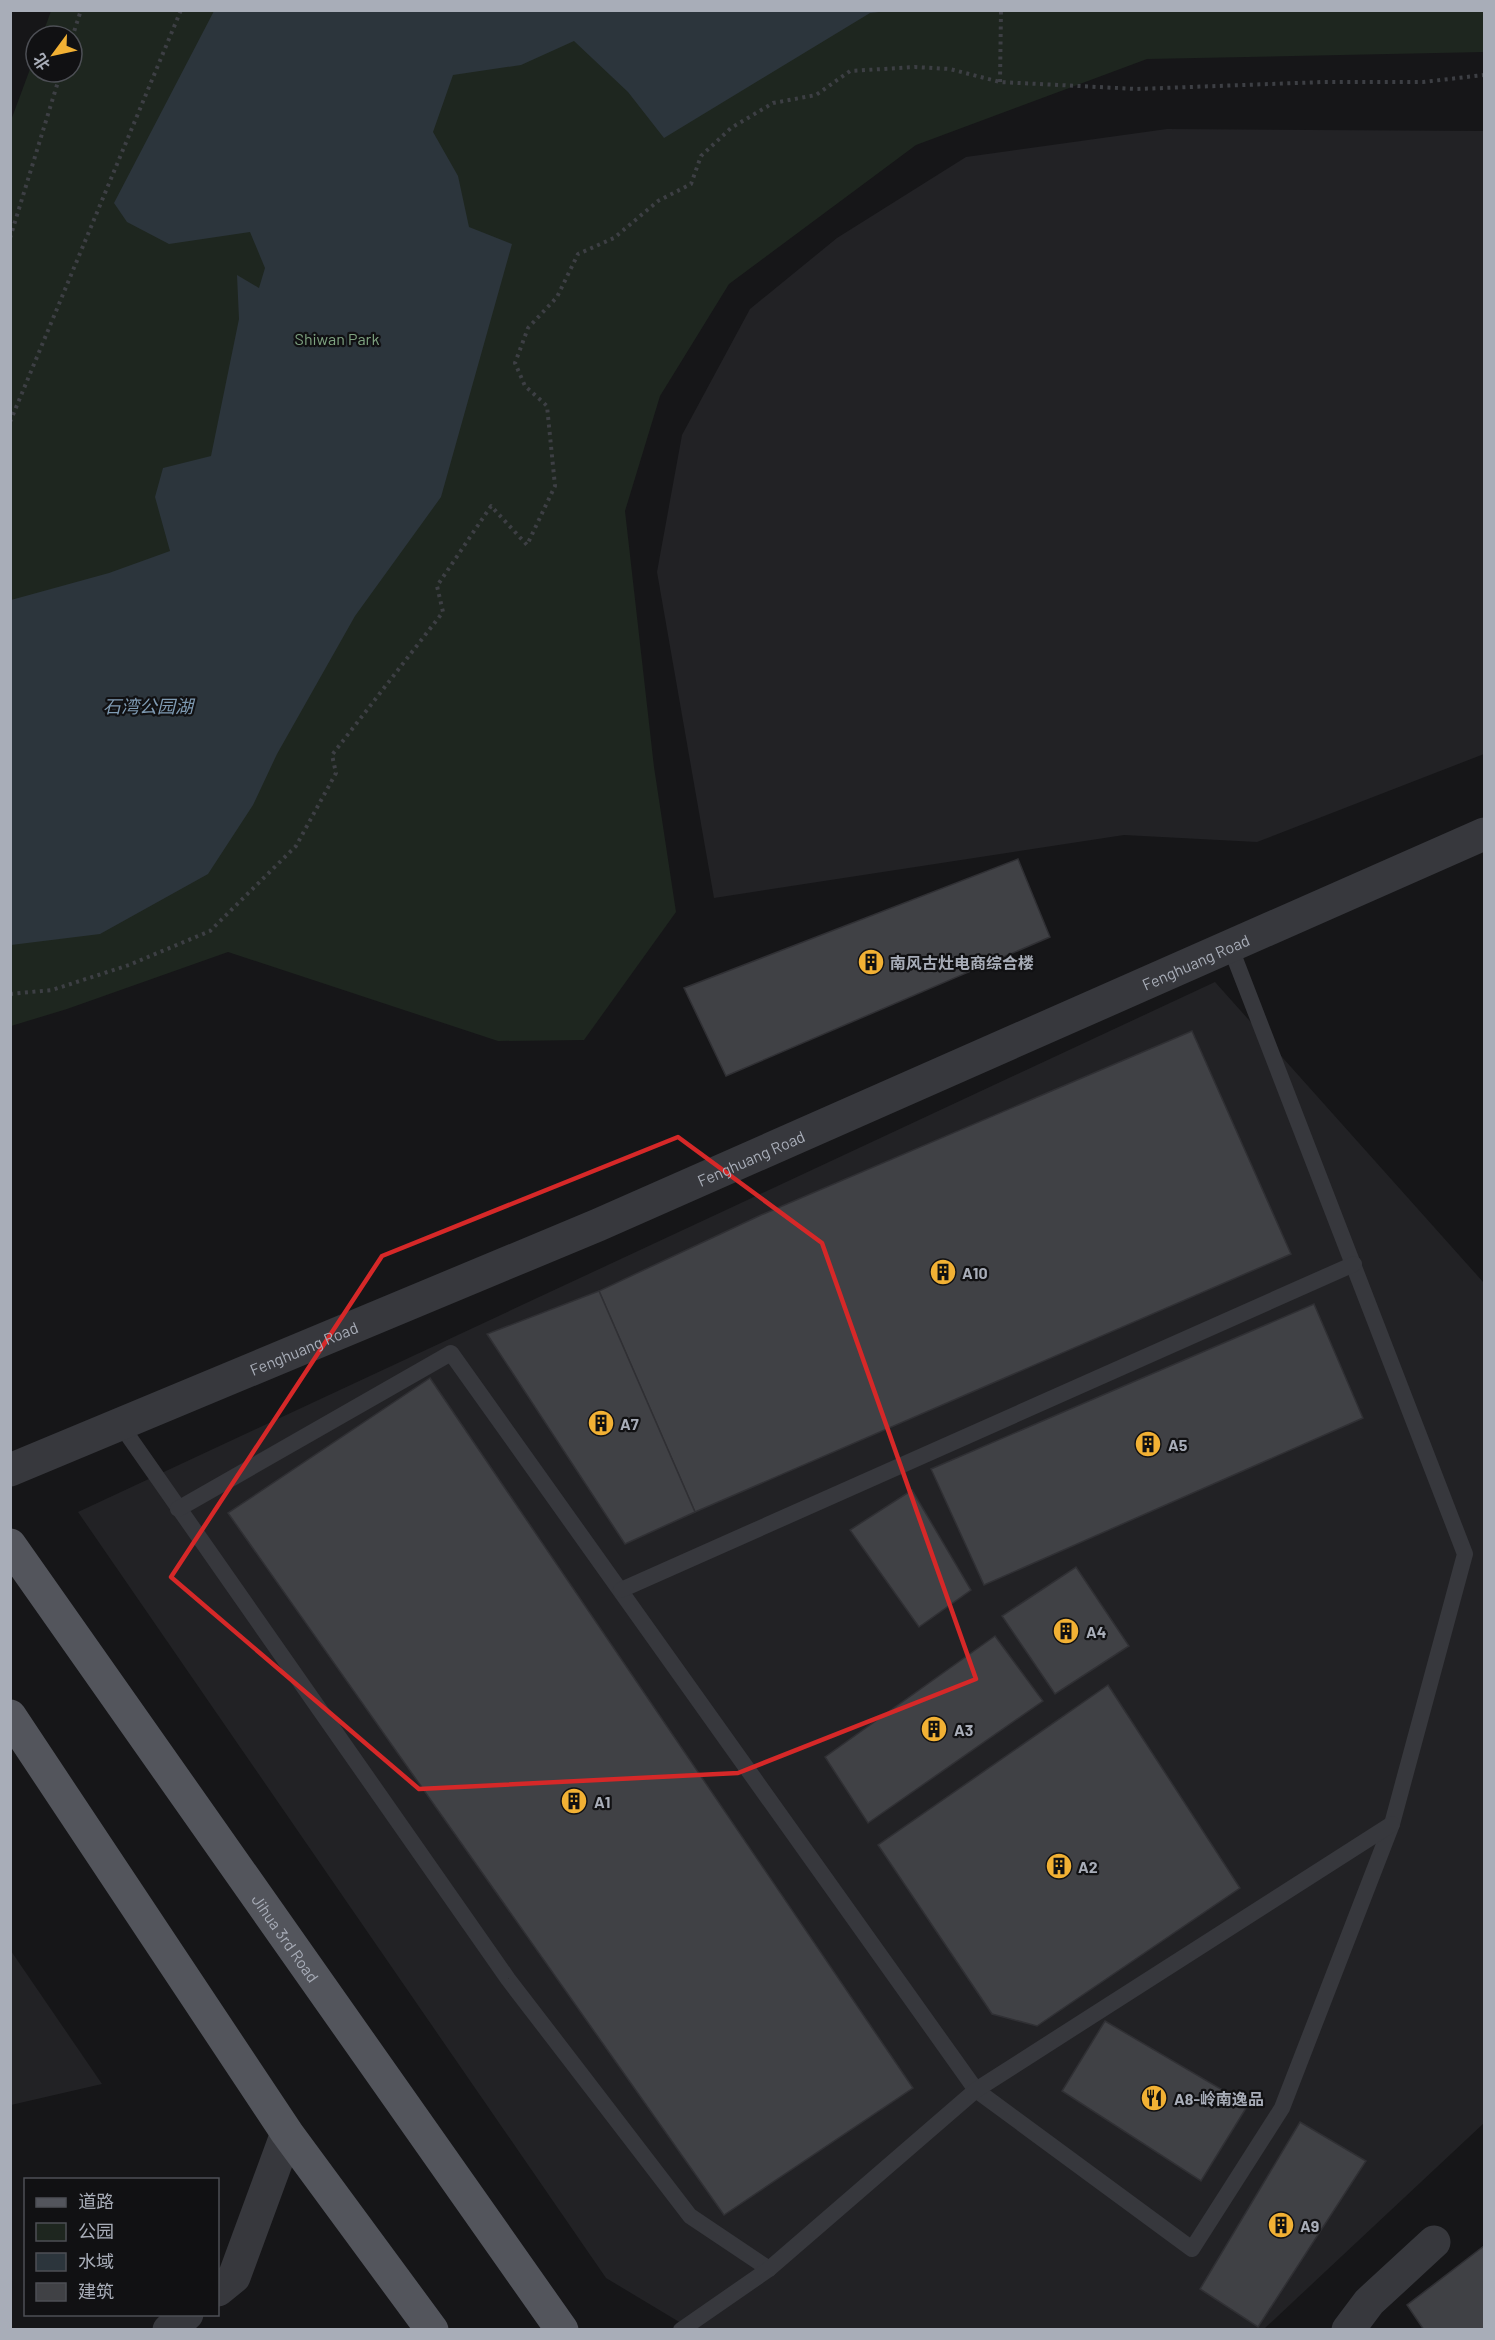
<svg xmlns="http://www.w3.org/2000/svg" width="1495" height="2340" viewBox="0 0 1495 2340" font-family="Barlow,'Noto Sans SC',sans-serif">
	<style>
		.built { fill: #222225 }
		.green { fill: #1e261f }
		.water { fill: #2c353c }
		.building { fill: #404145; stroke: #303034; stroke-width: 1.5 }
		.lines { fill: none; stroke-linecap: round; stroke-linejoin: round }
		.path { stroke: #3d3f44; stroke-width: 4; stroke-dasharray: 3 4.5; stroke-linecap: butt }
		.service { stroke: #37383d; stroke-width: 16 }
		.minor { stroke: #37383d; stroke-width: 33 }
		.tertiary { stroke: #37383d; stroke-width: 33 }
		.primary { stroke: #53555c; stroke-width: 33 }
		.marked { fill: none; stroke: #d62828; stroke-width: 4.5; stroke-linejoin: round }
		.labels { text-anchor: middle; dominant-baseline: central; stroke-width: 4.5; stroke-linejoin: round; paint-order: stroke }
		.park-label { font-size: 16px; fill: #7fa381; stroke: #111113 }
		.poi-label { font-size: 16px; font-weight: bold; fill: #a8adb8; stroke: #111113; text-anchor: start }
		.street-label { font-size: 16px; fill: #a8adb8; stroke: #111113 }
		.water-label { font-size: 18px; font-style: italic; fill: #7f9bb3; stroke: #111113 }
	</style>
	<rect width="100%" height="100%" fill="#161618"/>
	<g class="built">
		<path d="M1167 129 1484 131V754L1257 842 1124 835 714 898 657 572 682 435 750 309 837 238 966 157Z"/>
		<path d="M1215 982 1484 1283V2123L1264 2329H691L606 2278 78 1512Z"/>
		<path d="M10 1951H11L102 2084 11 2105Z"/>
	</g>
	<path class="green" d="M51 11H1484V52L1147 59 916 145 729 284 660 396 625 511 654 767 676 912 584 1040 498 1041 228 952 67 1009 11 1026 10 123 36 53V72H72V36H42Z"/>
	<path class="water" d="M214 11H888L870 13 664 138 628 92 574 41 521 65 453 75 433 132 458 176 469 227 512 244 441 497 355 616 277 754 253 805 208 874 100 934 11 945V600L109 573 170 551 155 497 163 468 211 456 239 319 237 275 259 288 265 268 250 232 169 244 127 222 114 203Z"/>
	<g class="building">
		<path d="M1018 859 1050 937 726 1076 684 988Z"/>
		<path d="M1192 1031 1291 1254 695 1512 599 1291 761 1215Z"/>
		<path d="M599 1291 695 1512 625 1544 487 1334Z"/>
		<path d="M1314 1304 1363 1418 984 1585 931 1469Z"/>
		<path d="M430 1378 913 2088 724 2215 228 1513Z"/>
		<path d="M912 1490 971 1590 919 1627 850 1530Z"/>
		<path d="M1076 1567 1129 1646 1055 1694 1002 1616Z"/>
		<path d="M995 1636 1043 1701 868 1823 825 1757Z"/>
		<path d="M1108 1685 1240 1888 1037 2026 992 2014 878 1845Z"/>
		<path d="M1105 2021 1248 2105 1201 2181 1062 2091Z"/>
		<path d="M1300 2122 1366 2161 1258 2327 1200 2289Z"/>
		<path d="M1484 2246V2330H1424L1407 2305Z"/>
	</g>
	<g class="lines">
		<g class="path">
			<path d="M72 38 81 10"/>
			<path d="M1000 82 1001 10"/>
			<path d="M10 238 61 72"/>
			<path d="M10 422 181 10"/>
			<path d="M10 994 52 990 129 965 210 931 296 846 336 773 332 755 443 612 437 586 491 506 527 545 555 486 547 406 525 386 515 363 528 328 557 297 578 254 614 238 658 201 691 184 701 156 731 128 773 103 816 95 850 71 915 67 950 69 1000 82 1137 89 1323 82H1423L1484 75"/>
		</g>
		<g class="service">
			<path d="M120 1424 508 1979 690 2216 769 2269"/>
			<path d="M178 1509 451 1353 976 2090 1192 2249 1282 2108 1392 1824 1465 1554 1230 946"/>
			<path d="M621 1590 1354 1264"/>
			<path d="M681 2330 769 2269 976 2090 1392 1824"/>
		</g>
		<path class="minor" d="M1348 2330 1369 2302 1434 2242"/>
		<g class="tertiary">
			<path id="s1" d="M10 1470 598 1225 1484 834"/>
			<path d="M218 2290 234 2277 287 2133"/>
			<path d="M169 2330 187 2314"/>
		</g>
		<g class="primary">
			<path id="s2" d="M10 1545 562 2330"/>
			<path d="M10 1716 287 2133 432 2330"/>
		</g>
	</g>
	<path class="marked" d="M678 1137 822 1243 976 1679 738 1773 419 1789 171 1577 382 1256Z"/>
	<defs>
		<symbol id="building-disc" viewBox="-11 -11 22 22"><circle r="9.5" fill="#f2b134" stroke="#111113"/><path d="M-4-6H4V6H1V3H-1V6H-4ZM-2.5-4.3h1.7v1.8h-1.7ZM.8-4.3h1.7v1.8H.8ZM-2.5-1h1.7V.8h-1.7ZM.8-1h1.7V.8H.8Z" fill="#111"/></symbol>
		<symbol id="restaurant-disc" viewBox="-11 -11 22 22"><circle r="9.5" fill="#f2b134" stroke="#111113"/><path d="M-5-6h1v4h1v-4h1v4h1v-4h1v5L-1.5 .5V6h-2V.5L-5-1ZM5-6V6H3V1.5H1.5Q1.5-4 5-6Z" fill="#111"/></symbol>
	</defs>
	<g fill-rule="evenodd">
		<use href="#building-disc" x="856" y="947" width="30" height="30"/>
		<use href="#building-disc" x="928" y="1257" width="30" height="30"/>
		<use href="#building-disc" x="586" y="1408" width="30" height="30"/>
		<use href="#building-disc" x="1133" y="1429" width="30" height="30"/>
		<use href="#building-disc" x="1051" y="1616" width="30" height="30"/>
		<use href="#building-disc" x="919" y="1714" width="30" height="30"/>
		<use href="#building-disc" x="559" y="1786" width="30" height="30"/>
		<use href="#building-disc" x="1044" y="1851" width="30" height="30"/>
		<use href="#restaurant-disc" x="1139" y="2083" width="30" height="30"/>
		<use href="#building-disc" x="1266" y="2210" width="30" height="30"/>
	</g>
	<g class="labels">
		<g class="park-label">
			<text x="337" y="338">Shiwan Park</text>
		</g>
		<g class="poi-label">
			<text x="890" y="962">南风古灶电商综合楼</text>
			<text x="962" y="1272">A10</text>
			<text x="620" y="1423">A7</text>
			<text x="1168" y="1444">A5</text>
			<text x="1086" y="1631">A4</text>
			<text x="954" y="1729">A3</text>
			<text x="594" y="1801">A1</text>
			<text x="1078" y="1866">A2</text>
			<text x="1174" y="2098">A8-岭南逸品</text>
			<text x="1300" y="2225">A9</text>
		</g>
		<g class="street-label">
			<text stroke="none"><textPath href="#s1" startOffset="1290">Fenghuang Road</textPath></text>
			<text stroke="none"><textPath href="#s1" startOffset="804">Fenghuang Road</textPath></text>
			<text stroke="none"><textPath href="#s1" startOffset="318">Fenghuang Road</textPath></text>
			<text stroke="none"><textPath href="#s2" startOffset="480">Jihua 3rd Road</textPath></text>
		</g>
		<g class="water-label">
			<text x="148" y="706">石湾公园湖</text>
		</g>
	</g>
	<rect width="1495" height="2340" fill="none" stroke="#a8adb8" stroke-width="24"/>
	<rect x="24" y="2178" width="195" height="138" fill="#111113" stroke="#4d4f55" stroke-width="1.5"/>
	<rect x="36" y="2198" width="30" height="9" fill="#53555c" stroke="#4d4f55" stroke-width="1.5"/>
	<text x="78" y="2208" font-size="18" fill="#a8adb8">道路</text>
	<rect x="36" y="2223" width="30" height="18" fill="#1e261f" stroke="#4d4f55" stroke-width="1.5"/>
	<text x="78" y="2238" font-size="18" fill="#a8adb8">公园</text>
	<rect x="36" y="2253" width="30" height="18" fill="#2c353c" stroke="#4d4f55" stroke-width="1.5"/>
	<text x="78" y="2268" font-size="18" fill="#a8adb8">水域</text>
	<rect x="36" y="2283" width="30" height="18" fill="#404145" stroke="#4d4f55" stroke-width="1.5"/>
	<text x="78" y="2298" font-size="18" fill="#a8adb8">建筑</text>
	<g transform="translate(54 54) rotate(237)"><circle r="28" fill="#111113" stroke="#4d4f55" stroke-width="1.5"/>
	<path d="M0-4.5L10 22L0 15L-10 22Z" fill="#f2b134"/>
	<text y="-9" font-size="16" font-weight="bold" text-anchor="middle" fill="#a8adb8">北</text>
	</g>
</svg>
